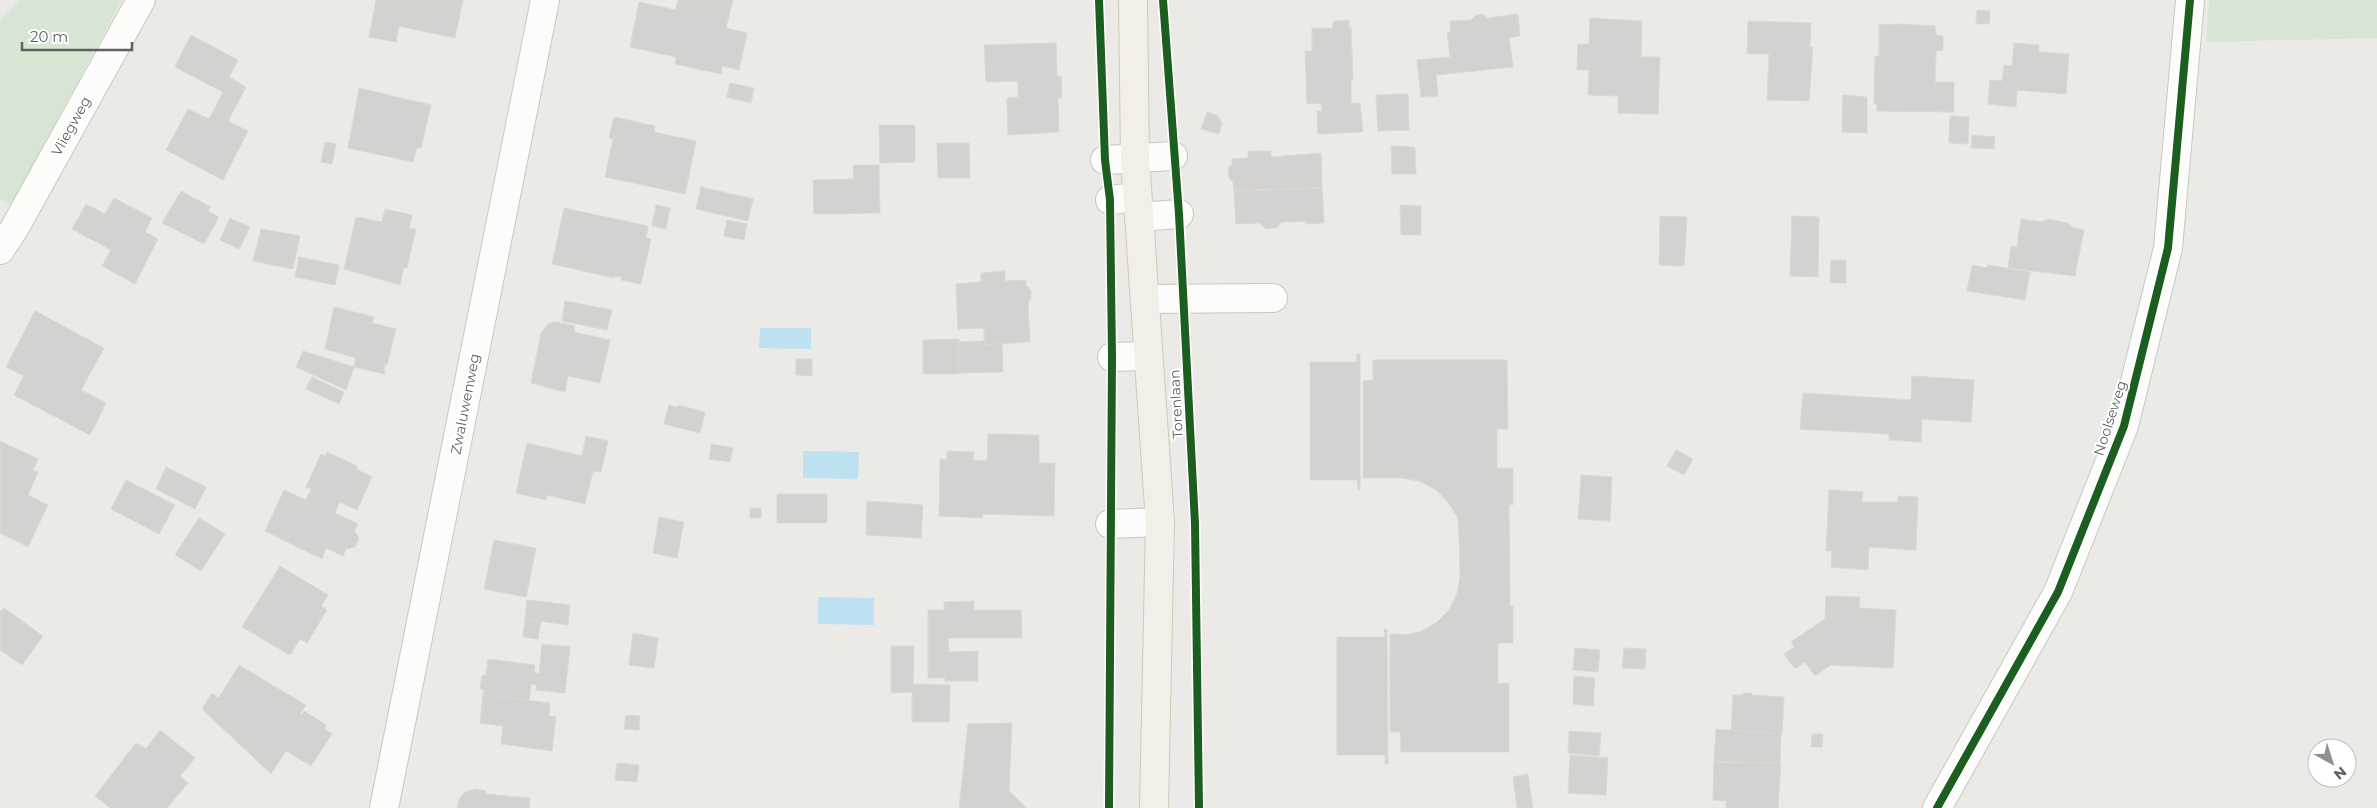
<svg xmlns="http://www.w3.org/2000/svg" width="2377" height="808" viewBox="0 0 2377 808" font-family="Montserrat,sans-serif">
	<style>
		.green { fill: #d7e6d3 }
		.water { fill: #bee1f2 }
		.building { fill: #d4d2d0; stroke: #dbd9d6 }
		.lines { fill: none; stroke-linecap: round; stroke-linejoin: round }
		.minor-casing { stroke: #c8c7c7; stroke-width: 30 }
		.major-casing { stroke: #d2c8b7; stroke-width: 30 }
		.minor { stroke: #fcfcfb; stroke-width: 28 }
		.major { stroke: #f2efe8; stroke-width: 28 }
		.cycleway-casing { stroke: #fff; stroke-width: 11 }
		.cycleway { stroke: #1b5e20; stroke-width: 8 }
		.labels { text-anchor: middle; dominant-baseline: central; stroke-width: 4; stroke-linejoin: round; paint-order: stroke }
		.street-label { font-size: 14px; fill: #5d6064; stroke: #fff }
	</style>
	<rect width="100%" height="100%" fill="#eceae7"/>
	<g class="green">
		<path d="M20 0H122L11 205 0 199V20Z"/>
		<path d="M2209 0H2377V38L2206 42Z"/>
	</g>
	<g class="water">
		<path d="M760 328H811V349L759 348Z"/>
		<path d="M803 451 859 452 858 479 803 478Z"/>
		<path d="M818 597 874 598V625L818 624Z"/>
	</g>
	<g class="building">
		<path d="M376 0H463L455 38 399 26 396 42 369 37Z"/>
		<path d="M678 0H733L726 28 747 33 739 70 722 66 721 74 675 64 676 57 630 47 639 2 676 10Z"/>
		<path d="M1977 10 1990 11 1989 24H1976Z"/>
		<path d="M1483 14 1487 18 1518 14 1520 36 1509 38 1513 67 1436 75 1438 96 1421 97 1417 60 1450 57 1447 32H1451L1450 21 1471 20 1475 16Z"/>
		<path d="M1590 18 1642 21 1641 57H1660L1658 114 1618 113V96L1588 95 1589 70H1577L1578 44H1589Z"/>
		<path d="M1349 20V28L1351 27 1353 80H1351V103H1360L1363 132 1318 134 1317 111H1322L1321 103 1307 104 1305 51H1312V28H1332L1334 21Z"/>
		<path d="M1748 21 1811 23 1810 47H1813L1809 101 1767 100 1769 54H1747Z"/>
		<path d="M1900 24 1935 26 1936 35 1943 36V50L1936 51 1935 82H1954V112L1877 111V104H1874L1875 56H1879V25Z"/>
		<path d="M191 35 238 60 229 77 246 87 228 121 248 131 223 180 166 150 188 109 209 119 223 92 175 67Z"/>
		<path d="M1056 43 1057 76H1061L1062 98H1058L1059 132 1008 135 1007 98 1018 97V81L986 82 984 45Z"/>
		<path d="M2014 43 2039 45V52L2069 54 2066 94 2017 90 2016 107 1988 104 1990 80 2002 81 2004 65 2012 66Z"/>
		<path d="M730 83 754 88 751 103 727 97Z"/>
		<path d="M359 88 431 105 421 148H417L413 162 348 148Z"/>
		<path d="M1408 94 1409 130 1378 131 1376 95Z"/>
		<path d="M1843 95 1867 97V133L1842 132Z"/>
		<path d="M1207 112 1218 116 1222 123 1219 134 1201 129Z"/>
		<path d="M1950 116 1969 117 1968 144 1949 143Z"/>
		<path d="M614 117 655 126 654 132 696 141 685 194 605 177 613 139 609 138Z"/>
		<path d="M879 125H915V162L880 163Z"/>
		<path d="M1972 135 1995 137 1994 149 1971 148Z"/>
		<path d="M325 142 336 144 332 164 321 162Z"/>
		<path d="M937 143H969L970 178H938Z"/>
		<path d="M1391 146 1415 147 1416 174H1392Z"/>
		<path d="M1248 151H1271V157L1321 153 1322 188 1234 191 1233 182 1229 178 1228 168 1232 165V159L1248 158Z"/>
		<path d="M853 165H879L880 213 814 214 813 180 854 179Z"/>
		<path d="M701 187 753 199 748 221 696 209Z"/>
		<path d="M1322 188 1324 223 1306 224V221L1281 222 1277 228 1266 229 1260 223 1236 224 1234 191Z"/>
		<path d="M181 191 211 207 208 211 219 217 204 244 162 223Z"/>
		<path d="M114 198 152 218 145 232 158 239 135 284 102 266 111 250 72 229 86 204 105 214Z"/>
		<path d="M656 205 670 208 666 229 652 226Z"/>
		<path d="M1400 205 1421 206V235H1401Z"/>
		<path d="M564 208 648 226 646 238 651 239 641 284 621 280V277L615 276 614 278 552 264Z"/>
		<path d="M385 209 412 215 409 228 416 229 407 268 404 267 400 285 344 269 356 217 382 222Z"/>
		<path d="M1660 216 1687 217 1684 266 1659 265Z"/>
		<path d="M1792 216 1819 217 1818 277 1790 276Z"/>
		<path d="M230 218 250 227 239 249 220 240Z"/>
		<path d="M2021 219 2042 222 2047 219 2068 223 2074 228 2084 230 2075 276 2008 268 2011 246 2017 247Z"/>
		<path d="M727 220 747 224 744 240 724 236Z"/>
		<path d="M261 229 300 236 293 269 253 261Z"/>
		<path d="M299 257 339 265 335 285 295 277Z"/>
		<path d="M1831 260H1846V283H1830Z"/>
		<path d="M1972 265 1987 268 1988 265 2030 272 2025 300 1967 291Z"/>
		<path d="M1005 271V281L1026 280V286L1031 290V299L1028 303 1030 342 984 345V328L958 329 956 284 981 282V273Z"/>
		<path d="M565 301 612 310 607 330 562 321Z"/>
		<path d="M334 307 374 317 372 323 396 329 387 365 384 364 385 374 354 367 356 358 325 349Z"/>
		<path d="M35 311 104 348 81 390 106 403 90 435 14 395 24 376 6 367Z"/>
		<path d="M555 322 575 326 574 332 610 340 600 383 568 376 565 392 531 383 541 333 548 324Z"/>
		<path d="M959 339V374H923V340Z"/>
		<path d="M984 341V345L1002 343 1003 372 958 373 959 342Z"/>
		<path d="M303 351 354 367 346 390 296 367Z"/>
		<path d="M1357 354H1360V489H1358L1357 480H1310V362H1357Z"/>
		<path d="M796 359H812V376L796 375Z"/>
		<path d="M1373 360H1507L1508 429H1497V468H1513V505L1509 504 1510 606H1513V643H1498V684L1509 683V752H1401L1400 732H1390V634L1403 635 1420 632 1436 623 1449 610 1457 594 1460 576 1459 536 1458 518 1448 502 1435 489 1419 481 1402 478H1363V381L1373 380Z"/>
		<path d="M1912 376 1974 380 1971 422 1922 419 1921 442 1889 440V434L1800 429 1803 393 1911 400Z"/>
		<path d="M312 377 344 392 339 404 306 389Z"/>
		<path d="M669 405 677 407 678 405 705 412 700 433 664 424Z"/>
		<path d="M988 434 1039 435V463H1055L1054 516 982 514 983 518 939 516 940 459 947 460V451L974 452 973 460 987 461Z"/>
		<path d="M586 436 608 441 601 472 593 471 585 504 547 495 546 500 516 493 527 443 582 456Z"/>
		<path d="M0 441 38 459 33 470 38 472 28 495 48 505 28 547 0 533Z"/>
		<path d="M711 444 733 448 730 462 709 459Z"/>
		<path d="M1676 450 1693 459 1684 475 1667 466Z"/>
		<path d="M327 452 357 466 356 469 372 477 357 510 340 502 335 513 358 524 354 530 359 538 355 547 346 549 343 556 326 548 322 559 265 531 284 490 306 500 311 489 306 487 321 454 325 456Z"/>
		<path d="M166 467 206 487 195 509 156 489Z"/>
		<path d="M1581 475 1612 477 1610 521 1578 519Z"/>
		<path d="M126 480 175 505 159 534 111 509Z"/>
		<path d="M1829 490 1863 492 1862 502H1898V496L1918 497 1916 550 1869 547 1868 570 1831 567 1832 551H1826Z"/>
		<rect x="777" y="494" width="50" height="29"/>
		<path d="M867 501 923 505 921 538 866 535Z"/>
		<rect x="750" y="508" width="11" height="10"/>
		<path d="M659 517 684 522 677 558 653 553Z"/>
		<path d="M199 518 225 534 201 571 175 555Z"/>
		<path d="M494 540 536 548 526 597 484 589Z"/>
		<path d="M280 566 328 595 321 606 327 610 307 643 300 639 290 655 242 627Z"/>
		<path d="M1826 596 1860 597 1859 608 1896 610 1893 668 1831 665 1815 676 1805 662 1795 669 1784 654 1794 647 1791 642 1825 619Z"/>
		<path d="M527 600 570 605 568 625 525 619Z"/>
		<path d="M974 601V610H1021L1022 638H948L949 652 978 651V681H945V678H928V610H944V602Z"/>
		<path d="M4 608 43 636 22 665 0 650V612Z"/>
		<path d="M525 619 541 621 538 639 523 637Z"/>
		<path d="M1384 629H1387L1388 764H1385V755H1337V637H1385Z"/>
		<path d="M633 633 658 638 654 668 629 665Z"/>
		<path d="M542 644 570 647 565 693 536 690 537 685 531 684 529 701 483 695 484 690 480 688 482 676 486 675 488 659 535 665 534 672 539 674Z"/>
		<path d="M891 646H914L913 684 950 685 949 722H912V692L891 693Z"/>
		<path d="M1575 648 1600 650 1598 672 1573 670Z"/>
		<path d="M1624 648 1646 649 1645 669 1622 668Z"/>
		<path d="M239 665 306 705 300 714 302 715 304 711 326 725 325 729 332 734 311 766 286 751 271 774 202 709 212 693 219 698Z"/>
		<path d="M1574 676 1595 678 1593 706 1573 704Z"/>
		<path d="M1743 693H1752V695L1784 697 1782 734 1731 731 1733 695H1743Z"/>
		<path d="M483 695 550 703 549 716 556 717 552 751 501 744 503 726 480 723Z"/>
		<path d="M626 715 640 716 639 730 624 729Z"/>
		<path d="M1012 723 1009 791 1026 808H959L968 724Z"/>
		<path d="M1716 729 1781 734 1780 763 1714 762Z"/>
		<path d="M160 730 195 758 180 776 188 783 167 808H110L95 796 136 743 146 749Z"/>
		<path d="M1569 731 1601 733 1599 756 1568 753Z"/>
		<path d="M1812 734H1823L1822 747H1811Z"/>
		<path d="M1570 755 1608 758 1606 795 1568 793Z"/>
		<path d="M1714 762 1781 763 1778 808H1726V801L1713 800Z"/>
		<path d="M617 763 639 765 637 782 615 780Z"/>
		<path d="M1528 774 1533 808H1517L1513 777Z"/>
		<path d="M476 789 486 791V794L530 798 529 808H457L459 799 465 792Z"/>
	</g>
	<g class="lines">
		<defs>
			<g id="minor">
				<path d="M1105 160 1173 156"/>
				<path d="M1110 200 1137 197"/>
				<path d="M1139 217 1179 214"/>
				<path d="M0 250 14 229 141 0"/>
				<path d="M1145 299 1273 298"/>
				<path d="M1112 357 1148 356"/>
				<path d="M1110 524 1160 522"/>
				<path d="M384 808 545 0"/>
				<path d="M1937 808 2058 592 2124 426 2168 248 2190 0"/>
			</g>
			<path id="major" d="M1133 0 1135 158 1160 522 1154 808"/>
		</defs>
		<use href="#minor" class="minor-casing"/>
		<use href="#major" class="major-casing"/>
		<use href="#minor" class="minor"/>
		<use href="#major" class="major"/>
		<defs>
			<g id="cycleway">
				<path d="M1099 0 1105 160 1110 200 1112 357 1109 808"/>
				<path d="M1163 0 1179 214 1195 524 1199 808"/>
				<path d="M1937 808 2058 592 2124 426 2168 248 2190 0"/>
			</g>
		</defs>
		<use href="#cycleway" class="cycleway-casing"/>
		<use href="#cycleway" class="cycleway"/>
	</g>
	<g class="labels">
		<g class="street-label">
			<text transform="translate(71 126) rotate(-61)">Vliegweg</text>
			<text transform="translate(465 404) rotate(-79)">Zwaluwenweg</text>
			<text transform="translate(1176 404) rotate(-93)">Torenlaan</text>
			<text transform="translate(2110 418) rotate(-72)">Noolseweg</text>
		</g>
	</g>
	<g transform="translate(2332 763) rotate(141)"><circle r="24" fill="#ffffff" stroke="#bebfc1"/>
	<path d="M0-4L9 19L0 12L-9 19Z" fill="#8f9092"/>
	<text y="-8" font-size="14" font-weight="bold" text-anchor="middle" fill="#5d6064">N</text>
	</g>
	<path d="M22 42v8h110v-8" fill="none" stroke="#5d6064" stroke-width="2.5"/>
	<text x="30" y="42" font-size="15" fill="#5d6064" stroke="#ffffff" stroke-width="4" paint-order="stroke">20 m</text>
</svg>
